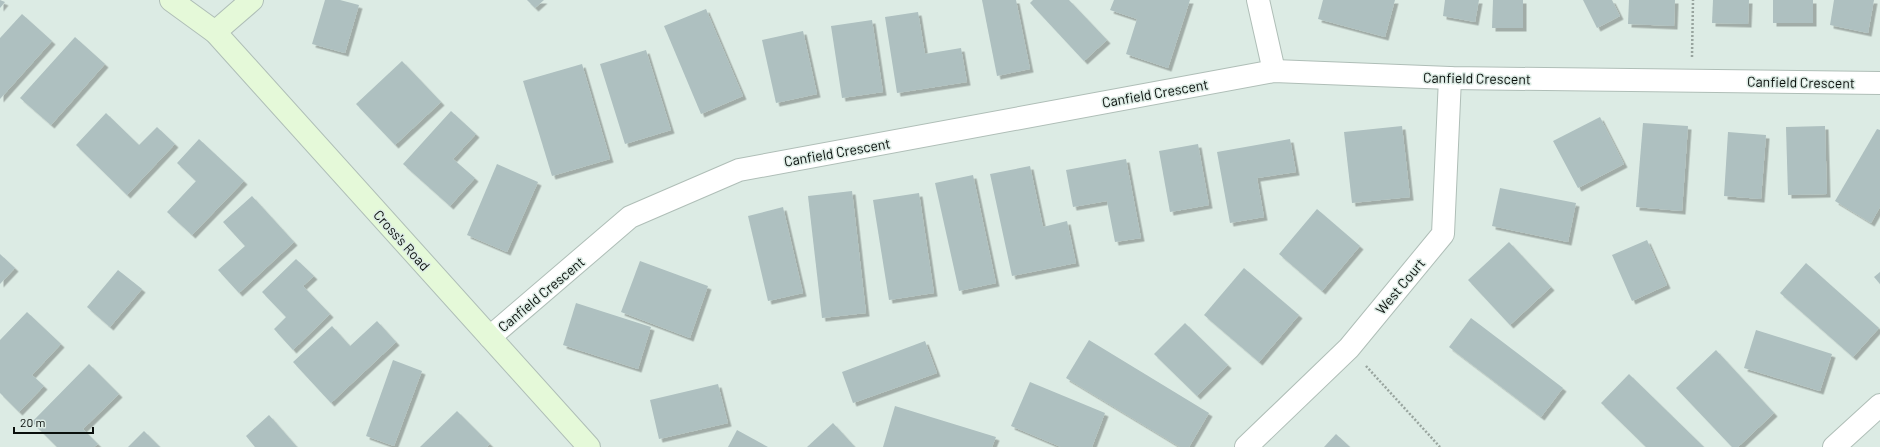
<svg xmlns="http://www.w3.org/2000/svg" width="1880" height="447" viewBox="0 0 1880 447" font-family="Barlow,sans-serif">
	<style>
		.building { fill: #aec0c0; filter: url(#shadow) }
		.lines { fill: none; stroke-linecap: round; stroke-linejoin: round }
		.street-casing { stroke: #afbeb7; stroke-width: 24 }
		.secondary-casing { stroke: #afbeb7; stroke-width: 24 }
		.path { stroke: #98a49e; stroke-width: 2.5; stroke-dasharray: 2 2; stroke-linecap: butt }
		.street { stroke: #fff; stroke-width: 22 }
		.secondary { stroke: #e5f9d9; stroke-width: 22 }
		.labels { text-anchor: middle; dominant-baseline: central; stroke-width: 3; stroke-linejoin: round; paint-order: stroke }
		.street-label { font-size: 14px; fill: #0a0f0c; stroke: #dcebe4 }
	</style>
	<defs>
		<filter id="shadow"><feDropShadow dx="3.5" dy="3.5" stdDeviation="0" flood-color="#0004"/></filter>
	</defs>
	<rect width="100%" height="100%" fill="#dcebe4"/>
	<g class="building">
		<path d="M0 0 5 2 0 8Z"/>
		<path d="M325 0H340L359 5 345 53 312 44Z"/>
		<path d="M527 0H544L535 8Z"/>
		<path d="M982 0H1016L1030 69 997 76Z"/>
		<path d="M1033 0H1069L1107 40 1084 61 1030 3Z"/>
		<path d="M1114 0H1190L1168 68 1126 54 1137 19 1110 10Z"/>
		<path d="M1323 0H1395L1385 37 1318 19Z"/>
		<path d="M1445 0H1479L1475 22 1443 16Z"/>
		<path d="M1493 0H1523V28H1492Z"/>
		<path d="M1583 0H1612L1620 16 1597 28Z"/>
		<path d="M1629 0H1675L1674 26 1628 24Z"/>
		<path d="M1713 0H1749L1748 24 1712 23Z"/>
		<rect x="1773" y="0" width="40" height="23"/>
		<path d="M1834 0H1874L1868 33 1830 25Z"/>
		<path d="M706 9 743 96 701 114 664 26Z"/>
		<path d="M918 12 925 54 961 48 967 82 897 93 885 17Z"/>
		<path d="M22 14 52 41 0 99V38Z"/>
		<path d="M872 20 883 92 842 98 831 26Z"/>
		<path d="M803 31 817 94 776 103 762 40Z"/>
		<path d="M75 37 105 64 51 125 20 98Z"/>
		<path d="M646 50 671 130 625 144 600 64Z"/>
		<path d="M402 61 441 102 395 145 356 104Z"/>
		<path d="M582 64 610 159 552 176 523 81Z"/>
		<path d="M451 111 476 134 453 159 475 178 450 206 403 164Z"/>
		<path d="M106 113 139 145 157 127 175 144 127 195 76 145Z"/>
		<path d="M1600 117 1624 164 1578 188 1553 141Z"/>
		<path d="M1643 123 1688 126 1682 211 1636 207Z"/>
		<path d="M1402 126 1410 197 1352 203 1344 132Z"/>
		<path d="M1825 126 1827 194 1788 195 1786 127Z"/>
		<path d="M1877 129 1880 130V207L1871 223 1835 201Z"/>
		<path d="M1728 132 1766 135 1761 199 1724 196Z"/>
		<path d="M199 139 244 181 192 235 167 212 196 181 177 163Z"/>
		<path d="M1290 139 1296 172 1257 178 1264 217 1230 223 1217 152Z"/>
		<path d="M1198 144 1209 205 1170 212 1159 151Z"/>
		<path d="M1126 159 1141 238 1115 242 1107 201 1073 207 1066 170Z"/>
		<path d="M497 164 538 182 507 252 467 235Z"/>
		<path d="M1030 166 1043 227 1067 221 1076 263 1012 276 990 174Z"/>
		<path d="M973 175 996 283 959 291 935 183Z"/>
		<path d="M1500 188 1576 203 1568 242 1492 226Z"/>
		<path d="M852 191 866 313 822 318 808 196Z"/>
		<path d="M919 193 934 293 889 300 873 200Z"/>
		<path d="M252 196 294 242 239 293 218 270 245 246 223 222Z"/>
		<path d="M783 207 803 293 768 301 748 216Z"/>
		<path d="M1317 209 1360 246 1322 291 1279 254Z"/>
		<path d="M1647 240 1667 285 1632 301 1612 255Z"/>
		<path d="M1509 242 1551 287 1510 325 1468 280Z"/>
		<path d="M0 254 15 268 0 284Z"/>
		<path d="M296 259 314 276 303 286 330 314 293 350 274 329 286 317 262 292Z"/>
		<path d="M640 261 708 286 690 338 621 312Z"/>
		<path d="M1806 263 1879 328 1853 357 1780 293Z"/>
		<path d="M1244 268 1299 315 1259 362 1204 315Z"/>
		<path d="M118 270 142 289 110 327 87 307Z"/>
		<path d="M1880 272V284L1874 277Z"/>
		<path d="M576 303 651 327 638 369 563 345Z"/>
		<path d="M27 312 61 344 32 375 44 386 19 412 0 393V340Z"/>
		<path d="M1471 318 1563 388 1541 417 1449 347Z"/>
		<path d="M377 321 396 342 331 403 293 362 332 326 350 346Z"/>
		<path d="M1185 323 1228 365 1197 396 1154 354Z"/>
		<path d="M1756 330 1832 354 1820 391 1744 368Z"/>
		<path d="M1089 340 1209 413 1189 447H1180L1066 378Z"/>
		<path d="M925 341 937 373 853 403 842 372Z"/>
		<path d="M1716 350 1774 413 1738 447H1732L1676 388Z"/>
		<path d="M393 360 422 371 394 446 366 436Z"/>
		<path d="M89 364 119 394 83 429 98 444 94 447H57L32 422Z"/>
		<path d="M1629 374 1704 447H1646L1601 403Z"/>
		<path d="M1030 382 1105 413 1092 447H1061L1011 426Z"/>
		<path d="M718 384 728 423 659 439 650 400Z"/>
		<path d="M895 406 996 437 992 447H883Z"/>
		<path d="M457 411 490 444 487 447H420Z"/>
		<path d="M269 415 297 447H255L246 436Z"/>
		<path d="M833 423 855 447H807Z"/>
		<path d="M737 430 768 447H728Z"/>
		<path d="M144 431 160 447H128Z"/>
		<path d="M1336 434 1350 447H1324Z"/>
	</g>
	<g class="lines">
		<defs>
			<g id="street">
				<path d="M1258 0 1274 71"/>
				<path d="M490 337 630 217 739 170 1274 71 1450 78 1880 83"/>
				<path d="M1246 447 1349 348 1443 234 1450 78"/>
				<path d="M1834 447 1880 405"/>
			</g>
			<g id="secondary">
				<path d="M171 0 215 32 589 447"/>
				<path d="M215 32 252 0"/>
			</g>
		</defs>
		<use href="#street" class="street-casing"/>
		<use href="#secondary" class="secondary-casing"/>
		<g class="path">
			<path d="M1692 57 1693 0"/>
			<path d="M1366 366 1440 447"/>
		</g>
		<use href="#street" class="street"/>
		<use href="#secondary" class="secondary"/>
	</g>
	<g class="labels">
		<g class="street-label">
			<text transform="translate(1477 78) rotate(1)">Canfield Crescent</text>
			<text transform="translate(1801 82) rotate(1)">Canfield Crescent</text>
			<text transform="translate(1155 93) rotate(-10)">Canfield Crescent</text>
			<text transform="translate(837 152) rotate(-10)">Canfield Crescent</text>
			<text transform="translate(402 240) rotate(48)">Cross's Road</text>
			<text transform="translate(1400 286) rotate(-50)">West Court</text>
			<text transform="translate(541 294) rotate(-40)">Canfield Crescent</text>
		</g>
	</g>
	<path d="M14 427v6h79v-6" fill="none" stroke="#0a0f0c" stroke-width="2"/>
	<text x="20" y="427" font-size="12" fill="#0a0f0c" stroke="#dcebe4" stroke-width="3" paint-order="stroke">20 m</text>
</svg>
